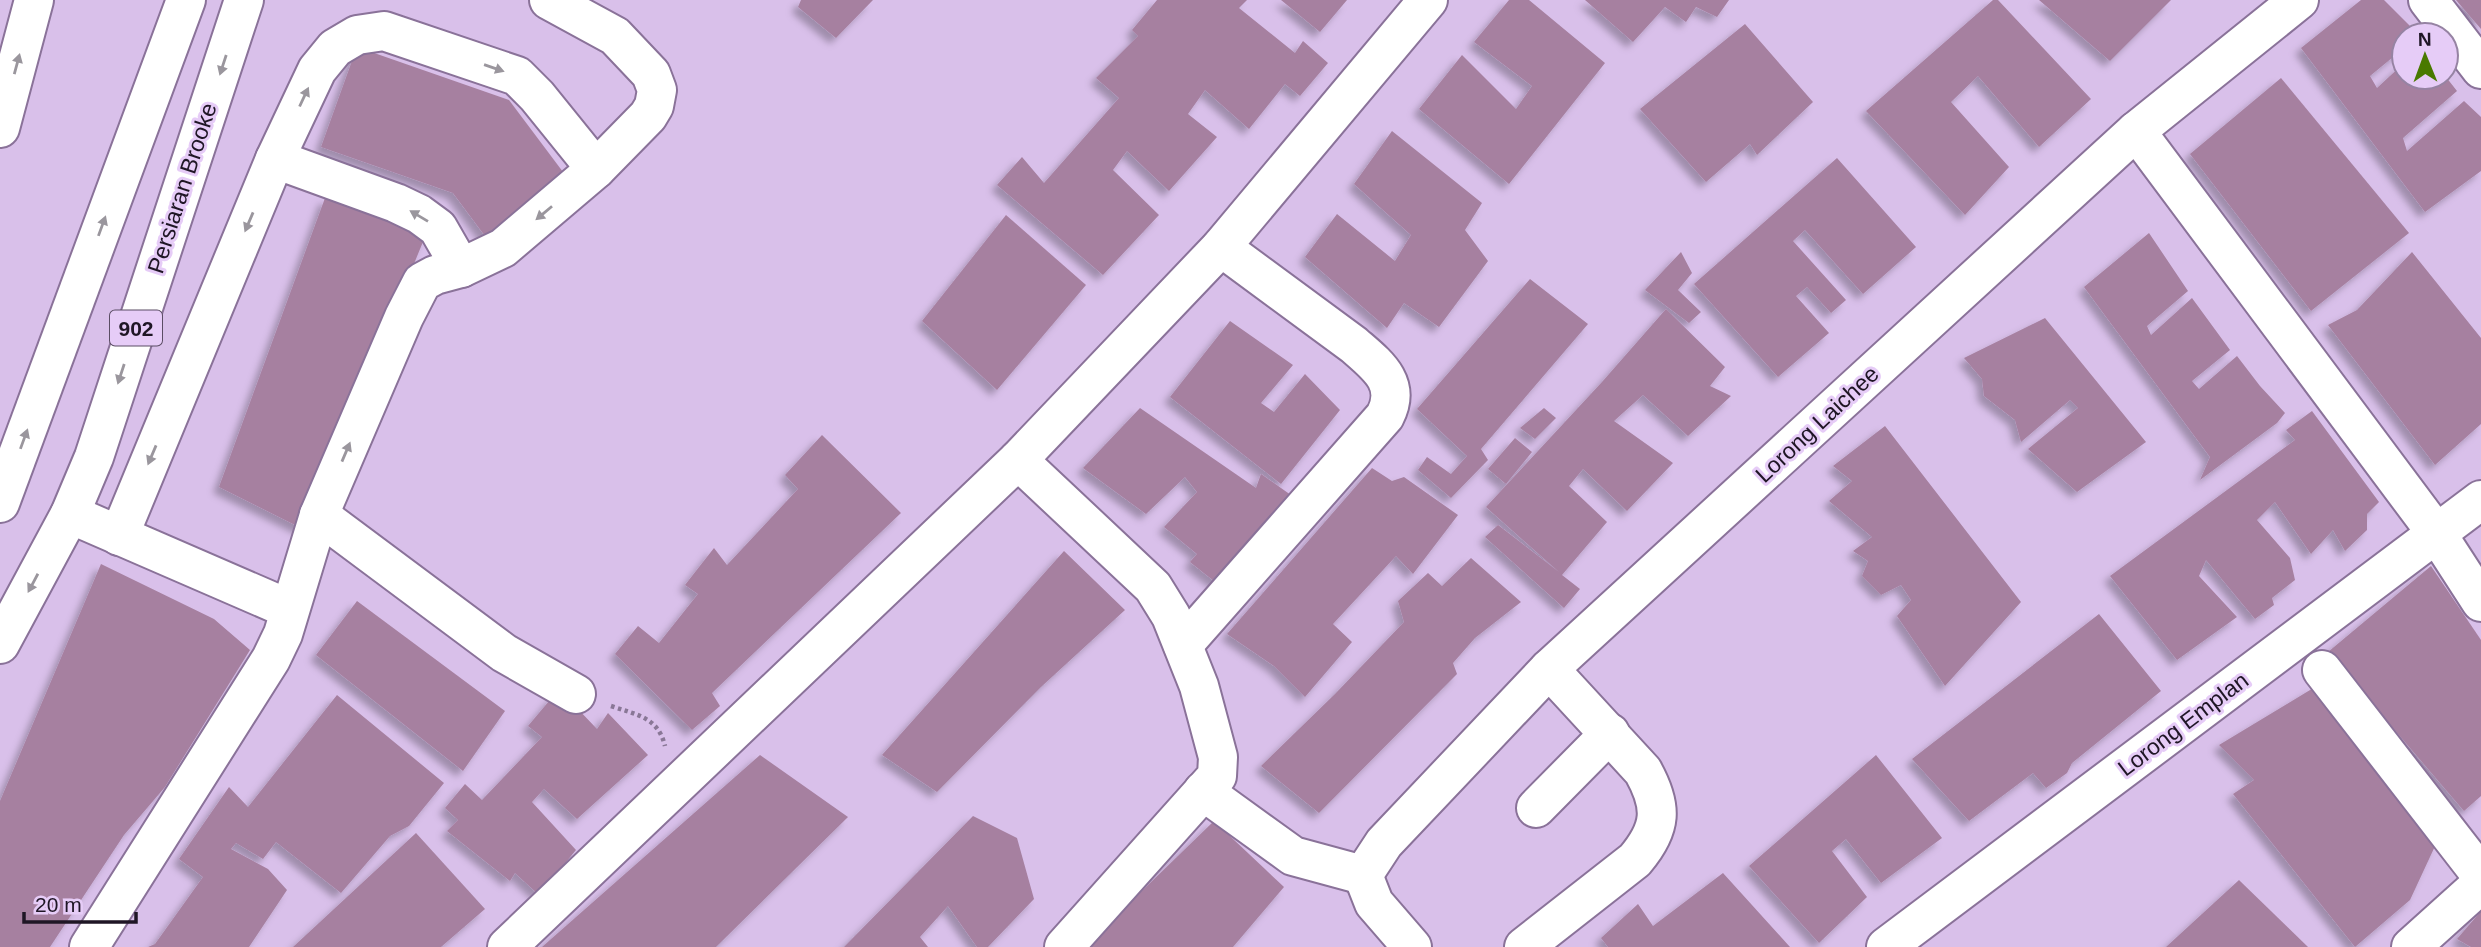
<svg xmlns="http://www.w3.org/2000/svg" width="2481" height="947" viewBox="0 0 2481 947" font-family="Helvetica,sans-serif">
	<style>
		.building { fill: #a680a0; filter: url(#shadow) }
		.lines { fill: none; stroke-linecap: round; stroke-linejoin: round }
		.minor-casing { stroke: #8a7299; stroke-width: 42 }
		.major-casing { stroke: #8a7299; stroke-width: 42 }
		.path { stroke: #897796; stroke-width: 4.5; stroke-dasharray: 3.5 3.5; stroke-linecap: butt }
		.minor { stroke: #fff; stroke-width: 38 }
		.major { stroke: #fff; stroke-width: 38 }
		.oneway { fill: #9a969d }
		.labels { text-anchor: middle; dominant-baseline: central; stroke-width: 6; stroke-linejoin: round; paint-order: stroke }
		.shield { fill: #e6ccf7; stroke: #5b4d64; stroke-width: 2 }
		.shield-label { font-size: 21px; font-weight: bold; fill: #1f1625 }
		.street-label { font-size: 23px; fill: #1f1625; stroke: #e6ccf7 }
	</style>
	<defs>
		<filter id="shadow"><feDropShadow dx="-6" dy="6" stdDeviation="3.5" flood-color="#0004"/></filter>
	</defs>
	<rect width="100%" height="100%" fill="#d9c0ea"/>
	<g class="building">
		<path d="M801 0H873L836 38 798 7Z"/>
		<path d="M1157 0H1247L1239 8 1295 53 1303 41 1328 63 1300 96 1285 84 1249 129 1205 90 1188 114 1217 137 1169 191 1127 151 1113 170 1159 215 1103 275 997 185 1022 157 1044 183 1119 98 1096 78 1138 36 1132 30Z"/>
		<path d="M1281 0H1347L1320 32Z"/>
		<path d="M1509 0H1529L1605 63 1509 184 1419 109 1462 55 1516 109 1532 86 1474 42Z"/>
		<path d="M1585 0H1729L1717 17 1696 7 1686 22 1665 7 1633 42Z"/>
		<path d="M1993 0H1998L2091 99 2039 147 1978 76 1951 102 2009 167 1965 215 1866 111Z"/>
		<path d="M2039 0H2171L2110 61Z"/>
		<path d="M2361 0H2384L2419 35H2404V48L2370 76 2377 88 2404 63V77H2446L2457 91 2403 138 2407 151 2464 101 2481 117V171L2425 212 2301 48Z"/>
		<path d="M2456 0H2481V29Z"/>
		<path d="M1745 24 1813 102 1757 155 1750 144 1706 182 1640 109Z"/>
		<path d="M357 47 509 100 569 180 488 240 453 193 321 147Z"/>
		<path d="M2281 78 2409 233 2311 311 2190 154Z"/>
		<path d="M1392 131 1482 203 1465 230 1488 261 1439 327 1404 303 1387 328 1305 257 1337 214 1395 261 1411 235 1354 184Z"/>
		<path d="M1837 158 1916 247 1863 294 1805 230 1793 241 1846 300 1831 313 1807 287 1796 296 1829 333 1778 377 1694 284Z"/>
		<path d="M325 198 427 232 305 530 219 487Z"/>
		<path d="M1006 215 1086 285 997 390 922 321Z"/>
		<path d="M2149 233 2188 291 2147 326 2151 335 2192 298 2230 350 2192 381 2199 389 2237 356 2260 386 2285 413 2277 423 2200 480 2210 457 2084 287Z"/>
		<path d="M1681 252 1692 273 1678 290 1701 312 1689 323 1645 290Z"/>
		<path d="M2412 252 2481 338V424L2435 465 2328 325 2357 310Z"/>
		<path d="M1530 279 1588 324 1481 449 1488 460 1451 498 1418 470 1427 457 1451 474 1467 456 1417 409Z"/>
		<path d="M1666 309 1725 367 1710 386 1731 396 1688 436 1643 395 1614 421 1673 463 1627 511 1583 469 1569 486 1607 522 1562 575 1580 589 1564 608 1485 537 1498 525 1559 572 1486 507 1602 382Z"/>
		<path d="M2045 318 2146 442 2077 492 2028 449 2078 408 2070 400 2021 442 2015 420 1984 396 1982 379 1964 358Z"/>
		<path d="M1230 321 1293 365 1261 403 1274 412 1305 374 1340 410 1281 484 1170 397Z"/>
		<path d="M1140 408 1256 488 1261 474 1298 500 1224 589 1190 562 1197 554 1164 527 1197 492 1185 477 1146 514 1083 468Z"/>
		<path d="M1544 408 1556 418 1535 439 1520 428Z"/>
		<path d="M2312 411 2379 502 2367 514V530L2345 551 2333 530 2311 554 2275 502 2257 520 2290 558 2295 580 2272 598 2274 605 2255 619 2206 560 2199 576 2237 617 2177 660 2110 576 2295 440 2286 430Z"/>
		<path d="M1885 426 2021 602 1945 686 1897 616 1911 600 1901 585 1881 595 1862 576 1868 561 1853 551 1872 537 1829 501 1852 481 1833 466Z"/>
		<path d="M822 435 901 513 712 693 720 706 692 730 615 654 638 626 659 643 698 594 685 585 714 548 727 565 798 489 785 475Z"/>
		<path d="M1515 438 1532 452 1506 484 1488 469Z"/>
		<path d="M1372 468 1392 481 1404 477 1458 515 1413 574 1396 556 1333 624 1352 642 1305 697 1274 666 1227 634Z"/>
		<path d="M1064 551 1125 610 1041 687 937 792 882 755Z"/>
		<path d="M1471 558 1521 602 1475 638 1453 663 1457 674 1319 813 1261 766 1335 694 1404 622 1398 601 1428 573 1442 586Z"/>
		<path d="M101 564 214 619 250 650 165 787 124 835 50 947H0V801Z"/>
		<path d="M2431 566 2481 640V796L2464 811 2328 652Z"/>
		<path d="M357 601 505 711 463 771 316 655Z"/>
		<path d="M2099 614 2161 691 2072 763 2067 773 2046 788 2033 773 1969 821 1912 759Z"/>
		<path d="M2315 687 2436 844 2410 900 2355 947 2233 794 2254 780 2219 745Z"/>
		<path d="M555 694 576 707 597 729 608 713 648 755 577 819 544 789 532 802 576 850 539 895 515 873 510 881 447 831 458 820 445 808 465 784 482 800 542 737 528 726Z"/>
		<path d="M337 695 444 783 409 826 390 836 341 893 276 842 263 859 236 843 231 849 268 869 287 890 249 947H148L155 944 203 877 179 859 229 787 248 807Z"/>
		<path d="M760 755 848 817 716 947H542Z"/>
		<path d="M1876 755 1942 838 1881 883 1846 839 1832 851 1867 897 1819 943 1749 866Z"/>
		<path d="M973 816 1017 838 1034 899 988 947H977L948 906 920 937 928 947H844Z"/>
		<path d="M1214 821 1284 887 1233 947H1084Z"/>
		<path d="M416 833 485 909 441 947H293Z"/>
		<path d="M1723 873 1790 947H1608L1601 938 1638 904 1653 926Z"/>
		<path d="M2239 880 2308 947H2166Z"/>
		<path d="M2481 911V947H2471L2457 939Z"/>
	</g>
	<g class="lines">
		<defs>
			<g id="minor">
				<path d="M2428 0 2481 69"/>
				<path d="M0 128 34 0"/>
				<path d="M2136 131 2437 534 2481 602"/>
				<path d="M275 159 396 203 419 214 438 228 461 268"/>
				<path d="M1018 460 1153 587 1171 616 1199 686 1218 757 1217 776 1064 947"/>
				<path d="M70 514 289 609"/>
				<path d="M319 515 504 653 576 694"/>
				<path d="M119 536 275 159 317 70 335 48 357 35 384 31 517 76 537 96 596 169"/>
				<path d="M1183 645 1385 416C1402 383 1377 365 1354 345L1221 247"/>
				<path d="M2322 670 2481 875"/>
				<path d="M1203 791 1293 856 1363 875"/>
				<path d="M1536 808 1610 733"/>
				<path d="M1363 875 1384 843 1549 669 2136 131 2299 0"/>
				<path d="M1363 875 1374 903 1412 947"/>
				<path d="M89 947 271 659 283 634 319 515 404 317 422 282 435 275 461 268 503 248 596 169 648 116 654 106 657 90 651 74 615 36 549 0"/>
				<path d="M507 947 1018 460 1221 247 1428 0"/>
				<path d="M1524 947 1635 860C1662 828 1663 807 1643 771L1549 669"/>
				<path d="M1886 947 2481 500"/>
				<path d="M2411 947 2481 884"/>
			</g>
			<g id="major">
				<path d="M0 503 186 0"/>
				<path d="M0 644 70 514 94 457 244 0"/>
			</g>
		</defs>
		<use href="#minor" class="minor-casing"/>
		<use href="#major" class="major-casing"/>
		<path class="path" d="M611 706C637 715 658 717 665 746"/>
		<use href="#minor" class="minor"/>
		<use href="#major" class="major"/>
	</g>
	<defs><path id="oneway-solid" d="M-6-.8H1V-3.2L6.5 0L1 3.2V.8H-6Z" transform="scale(1.75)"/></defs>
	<g class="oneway">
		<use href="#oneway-solid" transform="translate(17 64) rotate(-75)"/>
		<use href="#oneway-solid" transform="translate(223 65) rotate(108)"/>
		<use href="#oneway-solid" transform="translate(494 68) rotate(19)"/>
		<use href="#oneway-solid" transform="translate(304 97) rotate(-65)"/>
		<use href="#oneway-solid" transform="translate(544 213) rotate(140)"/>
		<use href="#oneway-solid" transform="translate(419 216) rotate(-149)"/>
		<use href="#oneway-solid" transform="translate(249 222) rotate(113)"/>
		<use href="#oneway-solid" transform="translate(102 226) rotate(-70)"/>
		<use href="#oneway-solid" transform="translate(121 374) rotate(108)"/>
		<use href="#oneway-solid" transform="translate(24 439) rotate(-70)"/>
		<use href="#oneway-solid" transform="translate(346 452) rotate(-67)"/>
		<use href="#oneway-solid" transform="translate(152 455) rotate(113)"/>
		<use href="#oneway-solid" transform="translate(33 583) rotate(118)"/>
	</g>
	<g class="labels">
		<rect class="shield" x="110" y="310.5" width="52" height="35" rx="5"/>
		<g class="shield-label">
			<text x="136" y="328">902</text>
		</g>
		<g class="street-label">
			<text transform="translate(182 188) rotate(-72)">Persiaran Brooke</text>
			<text transform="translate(1817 424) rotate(-43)">Lorong Laichee</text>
			<text transform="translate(2183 724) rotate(-37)">Lorong Emplan</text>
		</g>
	</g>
	<g transform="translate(2425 56) rotate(359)"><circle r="33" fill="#e6ccf7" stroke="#9683a3" stroke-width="2"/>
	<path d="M0-5L12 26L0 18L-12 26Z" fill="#497900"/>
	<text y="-10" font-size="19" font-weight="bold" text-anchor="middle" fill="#1f1625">N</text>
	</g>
	<path d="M24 912v10h112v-10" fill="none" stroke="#1f1625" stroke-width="3.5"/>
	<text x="35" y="912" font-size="21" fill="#1f1625" stroke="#e6ccf7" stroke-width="5" paint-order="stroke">20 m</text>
</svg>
